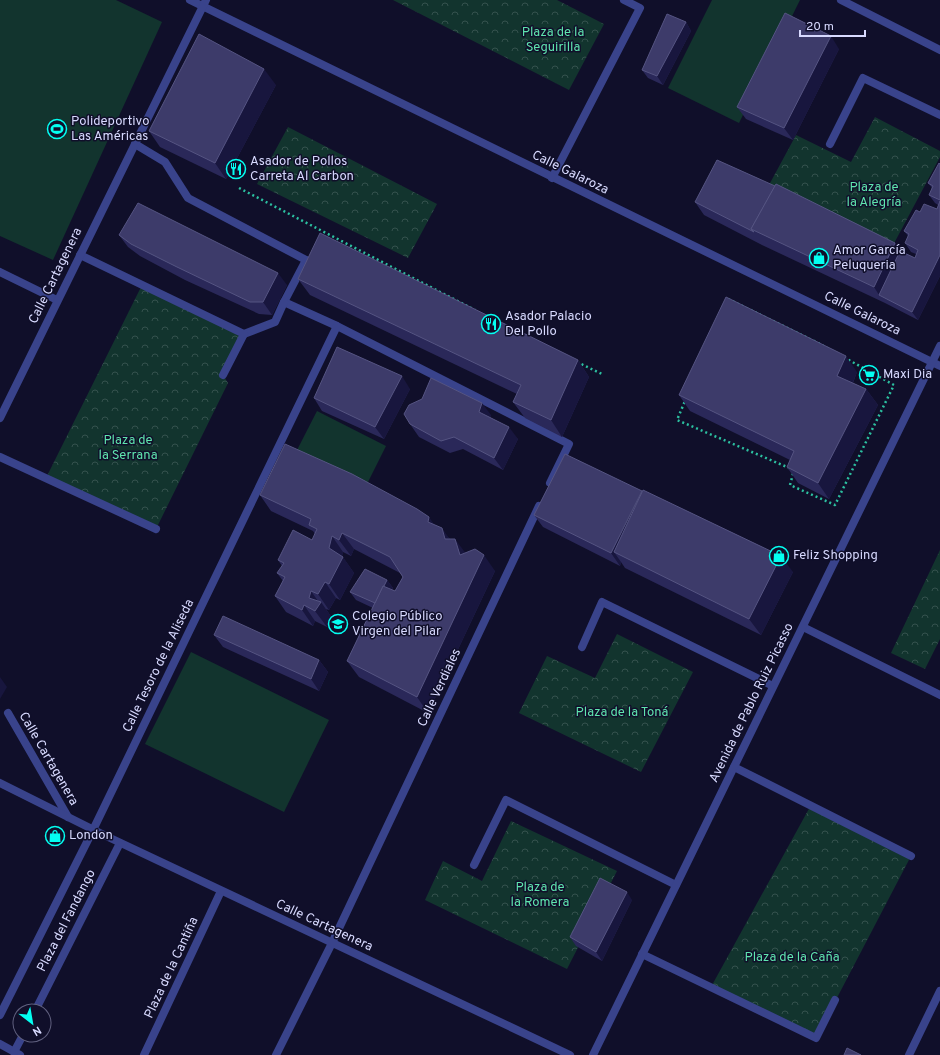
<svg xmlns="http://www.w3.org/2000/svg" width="940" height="1055" viewBox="0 0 940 1055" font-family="Overpass,sans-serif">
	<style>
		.park { fill: url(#park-crowns) }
		.pitch { fill: #12342e }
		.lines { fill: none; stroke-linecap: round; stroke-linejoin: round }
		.path { stroke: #2cc0a0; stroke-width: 2.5; stroke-dasharray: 2 3; stroke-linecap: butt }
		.service { stroke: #39438b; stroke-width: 8 }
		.pedestrian { stroke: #39438b; stroke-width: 8 }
		.minor { stroke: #39438b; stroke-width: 8 }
		.tertiary { stroke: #39438b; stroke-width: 8 }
		.wall { fill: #2a2859 }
		.shaded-wall { fill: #18163e }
		.building { fill: #3d3b6a; stroke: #555482 }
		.labels { text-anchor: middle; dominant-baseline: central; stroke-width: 3; stroke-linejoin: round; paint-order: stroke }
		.park-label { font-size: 13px; fill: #5fe5ae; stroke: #100f2a }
		.poi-label { font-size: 13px; fill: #d8daff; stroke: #100f2a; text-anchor: start }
		.street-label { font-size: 13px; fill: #d8daff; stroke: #100f2a }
	</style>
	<defs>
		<pattern id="park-crowns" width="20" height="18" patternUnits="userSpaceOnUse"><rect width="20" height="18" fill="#12342e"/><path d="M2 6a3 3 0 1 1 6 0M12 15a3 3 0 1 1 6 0" fill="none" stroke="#34514d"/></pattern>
	</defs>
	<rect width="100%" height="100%" fill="#100f2a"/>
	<g class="park">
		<path d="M393 0H557L604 24 569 90Z"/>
		<path d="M875 117 940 151V157L891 249 769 185 796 135 851 162Z"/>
		<path d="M288 127 437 204 408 258 257 184Z"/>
		<path d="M142 285 244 334 223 375 228 383 156 529 46 478Z"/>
		<path d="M940 550V639L925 669 891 653Z"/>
		<path d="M617 634 693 672 641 772 519 713 547 656 595 678Z"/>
		<path d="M811 805 911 856 816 1038 711 987Z"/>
		<path d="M511 821 617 871 567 969 425 900 443 861 482 881Z"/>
	</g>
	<g class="pitch">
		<path d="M0 0H116L162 22 53 260 0 236Z"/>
		<path d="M712 0H800L739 123 668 88Z"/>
		<path d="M317 411 386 446 365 488 296 452Z"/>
		<path d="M191 652 329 720 284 812 145 744Z"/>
	</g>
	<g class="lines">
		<g class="path">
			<path d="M239 188 475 310"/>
			<path d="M728 299 818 343 894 385 835 505 790 485 794 470 677 420Z"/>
			<path d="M577 362 604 375"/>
		</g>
		<path class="service" d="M0 272 57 300"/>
		<g class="pedestrian">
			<path d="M841 0 940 50"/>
			<path d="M306 260 284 302 337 326 569 444 550 483"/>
			<path d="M244 334 275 322 284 302"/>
			<path d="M803 627 940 695"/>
			<path d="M93 830 337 326"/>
			<path d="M332 943 539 506"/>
			<path d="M35 1011 120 843"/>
			<path d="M0 1044 20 1055"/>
			<path d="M14 1052 23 1035"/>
			<path d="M909 1055 940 991"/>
		</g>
		<g class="minor">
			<path d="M135 144 165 162 188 198 306 260"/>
			<path d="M830 144 863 78 940 115"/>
			<path d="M552 178 640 8 624 0"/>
			<path d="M80 255 244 334 223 375"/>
			<path d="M0 457 156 529"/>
			<path d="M582 647 602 602 773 686"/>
			<path d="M8 713 68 817"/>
			<path d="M734 767 911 856"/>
			<path d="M474 865 506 800 676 885"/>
			<path d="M642 954 816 1038 835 1000"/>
			<path d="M0 1015 93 830"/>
			<path d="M144 1055 221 891"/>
			<path d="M276 1055 332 943"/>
		</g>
		<g class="tertiary">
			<path d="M190 0 940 366"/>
			<path d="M0 418 206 0"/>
			<path d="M0 783 106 836 570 1055"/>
			<path d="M593 1055 940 346"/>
		</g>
	</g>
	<g class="wall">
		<path d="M686 22 691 31 663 85 648 78 642 70Z"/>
		<path d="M839 49 793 140 746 119 737 107Z"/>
		<path d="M276 85 226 179 160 147 149 131Z"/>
		<path d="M940 164V276L918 320 885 303 762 245 704 215 695 202 895 243 900 251 915 258 916 254 911 252 905 243 908 236 904 231 920 212 937 209 938 205 935 203 929 195 932 188 928 183Z"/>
		<path d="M119 235 287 285 272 315 259 314 185 280 140 256 128 247Z"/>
		<path d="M298 279 578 360 589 377 562 437 525 418 513 402 517 394 310 295Z"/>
		<path d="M857 372 853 383 866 389 878 405 829 499 798 483 787 467 790 460 690 411 679 395Z"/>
		<path d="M410 389 384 439 322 411 314 398Z"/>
		<path d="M491 415 490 417 518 439 503 470 463 449 450 453 419 437 410 424Z"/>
		<path d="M260 495 435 525 465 553 495 571 428 713 359 677 347 661 373 608 356 600 350 592 387 580 393 588 392 590 395 591 403 577 400 573 354 549 351 556 343 552 342 556 354 573 340 600 336 598 329 610 326 609 332 618 327 627 315 621 313 626 286 612 275 596 283 581 277 573 282 566 278 560 312 540 315 534 313 531 271 511Z"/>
		<path d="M534 515 793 572 761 635 625 568 621 562 620 566 543 527Z"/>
		<path d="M214 635 319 660 328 672 319 691 223 647Z"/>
		<path d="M632 900 602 961 576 946 570 937Z"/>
	</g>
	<g class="shaded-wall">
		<path d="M686 22 691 31 663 85 657 76Z"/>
		<path d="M831 36 839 49 793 140 784 128Z"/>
		<path d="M264 69 276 85 226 179 215 163Z"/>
		<path d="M895 243 906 259 879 295 874 287Z"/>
		<path d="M940 255V276L918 320 912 312Z"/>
		<path d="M278 273 287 285 272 315 263 302Z"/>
		<path d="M846 356 857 372 849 392 837 376Z"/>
		<path d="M578 360 589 377 562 437 551 420Z"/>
		<path d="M402 376 410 389 384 439 375 427Z"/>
		<path d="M866 389 878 405 829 499 818 483Z"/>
		<path d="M482 403 491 415 488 424 479 412Z"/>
		<path d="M509 427 518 439 503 470 494 458Z"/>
		<path d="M642 491 650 503 614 552 621 562 620 566 611 553Z"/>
		<path d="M429 517 440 533 428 522Z"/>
		<path d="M442 528 453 544 445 539Z"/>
		<path d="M342 533 354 549 351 556 339 540Z"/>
		<path d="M332 536 343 552 342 559 343 557 354 573 340 600 329 584V548Z"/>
		<path d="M455 539 467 555H460Z"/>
		<path d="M484 555 495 571 428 713 417 697Z"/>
		<path d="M781 556 793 572 761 635 749 619Z"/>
		<path d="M387 580 393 588 381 612 375 603Z"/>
		<path d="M325 582 336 598 329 610 318 594Z"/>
		<path d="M311 591 320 604 321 602 332 618 327 627 315 611 309 598Z"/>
		<path d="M304 605 315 621 313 626 302 610Z"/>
		<path d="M319 660 328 672 319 691 311 679Z"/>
		<path d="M0 677 7 687 0 699Z"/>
		<path d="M627 892 632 900 602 961 596 952Z"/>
	</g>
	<g class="building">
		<path d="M785 13 831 36 784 128 737 107Z"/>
		<path d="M667 14 686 22 657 76 642 70Z"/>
		<path d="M199 34 264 69 215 163 149 131Z"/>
		<path d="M717 160 775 186 751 229 754 232 695 202Z"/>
		<path d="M939 163 940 164V200L929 195 933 186 928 183Z"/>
		<path d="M776 184 895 243 874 287 751 229Z"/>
		<path d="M940 201V255L912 312 879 295 900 251 915 258 918 250 905 243 909 234 904 231 916 210 920 212 924 204 937 209Z"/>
		<path d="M138 203 278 273 263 302H250L177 267 131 244 119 235Z"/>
		<path d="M320 233 578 360 551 420 513 402 521 385 298 279Z"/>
		<path d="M726 297 846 356 837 376 866 389 818 483 787 467 794 451 679 395Z"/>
		<path d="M337 347 402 376 375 427 314 398Z"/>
		<path d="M431 378 482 403 479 412 509 427 494 458 454 437 441 441 410 424 404 414 409 405 422 399Z"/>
		<path d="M285 444 352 474 417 509 429 517 428 522 442 528 445 539H455L460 555 475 549 484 555 417 697 347 661 383 586 395 591 403 577 390 557 342 533 339 540 332 536 329 548 343 557 329 584 325 582 318 594 311 591 309 598 321 602 315 611 304 605 302 610 275 596 285 577 277 573 284 563 278 560 293 530 312 540 317 529 309 525 311 519 260 495Z"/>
		<path d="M565 454 642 491 611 553 534 515Z"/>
		<path d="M643 490 781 556 749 619 614 552Z"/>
		<path d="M365 569 387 580 384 586H383L375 603 350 592Z"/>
		<path d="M223 616 319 660 311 679 214 635Z"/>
		<path d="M600 878 627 892 596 952 570 937Z"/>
		<path d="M847 1048 861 1055H844Z"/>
	</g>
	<defs>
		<symbol id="stadium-ring" viewBox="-11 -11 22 22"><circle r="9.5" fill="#100f2a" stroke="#04fff1" stroke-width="1.5"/><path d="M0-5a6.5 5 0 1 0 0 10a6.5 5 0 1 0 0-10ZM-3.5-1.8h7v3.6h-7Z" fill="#04fff1"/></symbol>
		<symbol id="restaurant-ring" viewBox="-11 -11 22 22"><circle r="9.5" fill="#100f2a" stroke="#04fff1" stroke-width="1.5"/><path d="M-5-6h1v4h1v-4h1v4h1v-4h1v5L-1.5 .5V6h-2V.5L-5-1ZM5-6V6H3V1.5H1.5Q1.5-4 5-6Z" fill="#04fff1"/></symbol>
		<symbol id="shop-ring" viewBox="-11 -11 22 22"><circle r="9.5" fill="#100f2a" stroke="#04fff1" stroke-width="1.5"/><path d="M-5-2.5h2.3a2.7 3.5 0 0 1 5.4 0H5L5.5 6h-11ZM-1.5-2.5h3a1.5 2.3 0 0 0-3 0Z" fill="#04fff1"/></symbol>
		<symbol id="supermarket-ring" viewBox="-11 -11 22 22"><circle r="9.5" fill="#100f2a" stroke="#04fff1" stroke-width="1.5"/><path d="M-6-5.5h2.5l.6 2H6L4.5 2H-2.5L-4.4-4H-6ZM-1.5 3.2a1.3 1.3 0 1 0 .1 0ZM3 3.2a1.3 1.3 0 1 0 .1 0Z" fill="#04fff1"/></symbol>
		<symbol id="school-ring" viewBox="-11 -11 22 22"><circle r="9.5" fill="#100f2a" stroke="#04fff1" stroke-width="1.5"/><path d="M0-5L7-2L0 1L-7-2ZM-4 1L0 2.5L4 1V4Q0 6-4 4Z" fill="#04fff1"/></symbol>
	</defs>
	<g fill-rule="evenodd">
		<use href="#stadium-ring" x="46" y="118" width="22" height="22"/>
		<use href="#restaurant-ring" x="225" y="158" width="22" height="22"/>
		<use href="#shop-ring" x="808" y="247" width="22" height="22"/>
		<use href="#restaurant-ring" x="480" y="313" width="22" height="22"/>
		<use href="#supermarket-ring" x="858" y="364" width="22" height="22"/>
		<use href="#shop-ring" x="768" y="545" width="22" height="22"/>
		<use href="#school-ring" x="327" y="613" width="22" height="22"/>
		<use href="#shop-ring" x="44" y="825" width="22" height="22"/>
	</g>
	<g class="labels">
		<g class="park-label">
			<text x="553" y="33">Plaza de la<tspan x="553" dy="15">Seguirilla</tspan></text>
			<text x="874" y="188">Plaza de<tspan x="874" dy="15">la Alegría</tspan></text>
			<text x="128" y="441">Plaza de<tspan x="128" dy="15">la Serrana</tspan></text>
			<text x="622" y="713">Plaza de la Toná</text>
			<text x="540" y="888">Plaza de<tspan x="540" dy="15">la Romera</tspan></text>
			<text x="792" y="958">Plaza de la Caña</text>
		</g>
		<g class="poi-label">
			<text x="71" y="122">Polideportivo<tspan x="71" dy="15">Las Américas</tspan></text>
			<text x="250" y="162">Asador de Pollos<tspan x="250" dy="15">Carreta Al Carbon</tspan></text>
			<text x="833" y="251">Amor García<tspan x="833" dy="15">Peluqueria</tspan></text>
			<text x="505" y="317">Asador Palacio<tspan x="505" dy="15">Del Pollo</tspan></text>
			<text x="883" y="375">Maxi Dia</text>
			<text x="793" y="556">Feliz Shopping</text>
			<text x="352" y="617">Colegio Público<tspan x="352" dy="15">Virgen del Pilar</tspan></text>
			<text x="69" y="836">London</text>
		</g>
		<g class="street-label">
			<text transform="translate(570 173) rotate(26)">Calle Galaroza</text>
			<text transform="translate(56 276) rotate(-64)">Calle Cartagenera</text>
			<text transform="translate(862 314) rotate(26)">Calle Galaroza</text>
			<text transform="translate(159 666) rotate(-64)">Calle Tesoro de la Aliseda</text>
			<text transform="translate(440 688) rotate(-65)">Calle Verdiales</text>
			<text transform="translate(752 703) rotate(-64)">Avenida de Pablo Ruiz Picasso</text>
			<text transform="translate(48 759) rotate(60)">Calle Cartagenera</text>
			<text transform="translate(67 921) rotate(-63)">Plaza del Fandango</text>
			<text transform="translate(324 926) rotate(25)">Calle Cartagenera</text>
			<text transform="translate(172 968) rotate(-65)">Plaza de la Cantiña</text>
		</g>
	</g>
	<g transform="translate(32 1023) rotate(149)"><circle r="19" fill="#100f2a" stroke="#60607f"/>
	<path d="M0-3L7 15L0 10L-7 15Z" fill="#04fff1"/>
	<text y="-6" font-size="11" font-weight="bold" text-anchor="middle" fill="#d8daff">N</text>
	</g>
	<path d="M800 30v6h65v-6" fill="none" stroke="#d8daff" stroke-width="2"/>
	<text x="806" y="30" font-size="12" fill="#d8daff" stroke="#100f2a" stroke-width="3" paint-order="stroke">20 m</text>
</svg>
